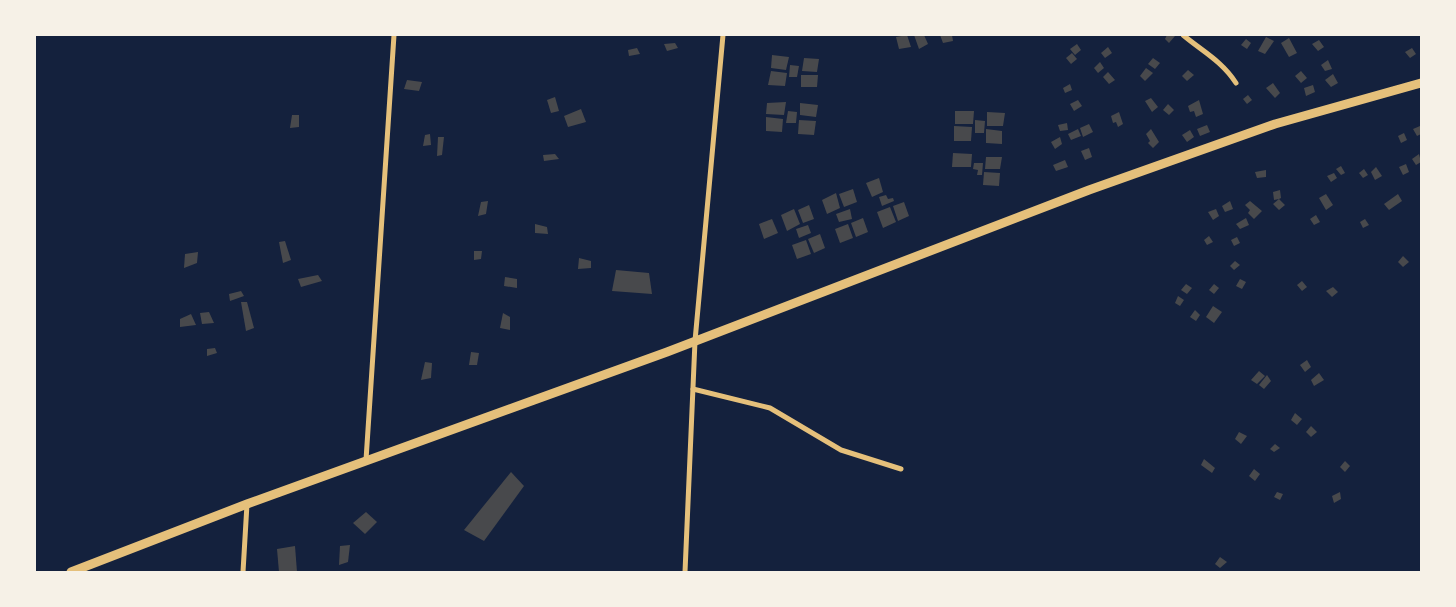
<svg xmlns="http://www.w3.org/2000/svg" width="1456" height="607" viewBox="0 0 1456 607" font-family="'Noto Sans',sans-serif">
	<style>
		.building { fill: #48494c }
		.lines { fill: none; stroke-linecap: round; stroke-linejoin: round }
		.minor { stroke: #e5c07b; stroke-width: 5 }
		.primary { stroke: #e5c07b; stroke-width: 9 }
	</style>
	<rect width="100%" height="100%" fill="#14213d"/>
	<g class="building">
		<path d="M907 35 911 47 899 49 896 37Z"/>
		<path d="M914 35H924L928 44 919 49Z"/>
		<path d="M940 35H952L953 41 943 43Z"/>
		<path d="M1167 35 1175 36 1169 43 1165 39Z"/>
		<path d="M1266 37 1274 41 1265 54 1258 51Z"/>
		<path d="M1289 38 1297 53 1289 57 1281 43Z"/>
		<path d="M1246 39 1251 43 1247 49 1241 45Z"/>
		<path d="M1319 40 1324 47 1318 51 1312 44Z"/>
		<path d="M675 43 678 48 667 51 664 44Z"/>
		<path d="M1077 44 1081 50 1075 55 1070 49Z"/>
		<path d="M1108 47 1112 53 1105 58 1101 53Z"/>
		<path d="M637 48 640 54 629 56 628 50Z"/>
		<path d="M1412 48 1416 54 1410 58 1405 52Z"/>
		<path d="M1072 53 1077 59 1071 64 1066 58Z"/>
		<path d="M772 55 789 57 786 70 771 68Z"/>
		<path d="M804 58 819 59 817 72 802 71Z"/>
		<path d="M1153 58 1160 63 1155 69 1148 64Z"/>
		<path d="M1328 60 1332 69 1325 71 1321 65Z"/>
		<path d="M1100 62 1104 68 1098 73 1094 68Z"/>
		<path d="M790 65 799 66 797 77H789Z"/>
		<path d="M1146 68 1153 73 1145 81 1140 76Z"/>
		<path d="M1188 70 1194 75 1187 81 1182 76Z"/>
		<path d="M771 71 787 73 785 86 768 85Z"/>
		<path d="M1301 71 1307 78 1301 83 1295 76Z"/>
		<path d="M1108 72 1115 80 1109 84 1103 77Z"/>
		<path d="M1333 74 1338 83 1331 87 1325 80Z"/>
		<path d="M801 75H818L817 87H801Z"/>
		<path d="M407 80 422 82 419 91 404 89Z"/>
		<path d="M1273 83 1280 93 1275 98 1266 88Z"/>
		<path d="M1070 84 1072 90 1065 93 1063 88Z"/>
		<path d="M1313 85 1315 92 1306 96 1304 88Z"/>
		<path d="M1248 95 1252 100 1247 104 1243 99Z"/>
		<path d="M555 97 559 111 551 113 547 100Z"/>
		<path d="M1151 98 1158 107 1152 112 1145 101Z"/>
		<path d="M1078 100 1082 106 1074 111 1070 104Z"/>
		<path d="M1199 100 1203 114 1196 117 1194 111 1190 112 1188 106Z"/>
		<path d="M786 102 784 115 766 114 767 103Z"/>
		<path d="M800 103 818 105 816 117 800 115Z"/>
		<path d="M1168 104 1174 110 1169 115 1163 110Z"/>
		<path d="M581 109 586 122 568 127 564 116Z"/>
		<path d="M788 111 797 112 796 123H786Z"/>
		<path d="M955 111H974L973 124H955Z"/>
		<path d="M987 112 1005 113 1003 126H987Z"/>
		<path d="M1119 112 1123 124 1118 127 1116 122 1113 123 1111 116Z"/>
		<path d="M292 115H299V127L290 128Z"/>
		<path d="M766 117 783 119 782 132 766 131Z"/>
		<path d="M799 120 816 121 814 135 798 134Z"/>
		<path d="M975 120 985 121 984 133H975Z"/>
		<path d="M1067 123 1068 130 1060 131 1058 125Z"/>
		<path d="M1089 124 1093 132 1083 137 1080 128Z"/>
		<path d="M1207 125 1210 132 1200 136 1197 129Z"/>
		<path d="M954 126 972 127 971 141H954Z"/>
		<path d="M1420 126 1421 134 1417 136 1413 129Z"/>
		<path d="M986 129 1002 131V144L986 143Z"/>
		<path d="M1078 129 1081 136 1071 140 1068 134Z"/>
		<path d="M1151 129 1159 142 1153 148 1148 143 1150 141 1146 134Z"/>
		<path d="M1190 130 1194 137 1187 142 1182 135Z"/>
		<path d="M1404 133 1407 140 1401 143 1398 136Z"/>
		<path d="M430 134 431 145 423 146 425 135Z"/>
		<path d="M438 137H444L442 155 437 156Z"/>
		<path d="M1060 137 1062 144 1055 149 1051 142Z"/>
		<path d="M1089 148 1092 157 1085 160 1081 151Z"/>
		<path d="M953 153 972 154 971 167H952Z"/>
		<path d="M555 154 559 159 544 161 543 155Z"/>
		<path d="M1419 154 1421 162 1416 165 1412 159Z"/>
		<path d="M986 157H1002L1000 169H985Z"/>
		<path d="M1065 160 1068 167 1056 171 1053 165Z"/>
		<path d="M974 163H983L982 175H977L978 170 973 169Z"/>
		<path d="M1406 164 1409 172 1403 175 1399 167Z"/>
		<path d="M1341 166 1345 173 1341 175 1336 169Z"/>
		<path d="M1376 167 1382 176 1375 180 1371 172Z"/>
		<path d="M1364 169 1368 175 1363 178 1359 173Z"/>
		<path d="M1266 170V177L1257 178 1255 172Z"/>
		<path d="M984 172 1000 173 999 186 983 185Z"/>
		<path d="M1334 173 1337 178 1331 182 1327 176Z"/>
		<path d="M879 178 883 192 872 197 866 183Z"/>
		<path d="M853 189 857 202 844 207 839 194Z"/>
		<path d="M1280 190 1281 198 1279 199 1285 205 1279 210 1273 204 1279 199 1274 200 1273 192Z"/>
		<path d="M836 193 840 208 827 214 822 200Z"/>
		<path d="M1326 194 1333 205 1326 210 1319 198Z"/>
		<path d="M1398 194 1402 201 1389 210 1384 204Z"/>
		<path d="M886 195 888 199 893 198 894 201 882 206 879 197Z"/>
		<path d="M488 201 486 214 478 216 481 202Z"/>
		<path d="M1230 201 1233 209 1225 212 1222 206Z"/>
		<path d="M1250 201 1262 211 1254 219 1248 213 1250 210 1245 205Z"/>
		<path d="M904 202 909 216 898 221 893 206Z"/>
		<path d="M809 205 814 219 803 223 798 210Z"/>
		<path d="M890 207 896 222 883 228 877 212Z"/>
		<path d="M794 209 800 224 787 231 781 215Z"/>
		<path d="M850 209 852 219 839 222 836 214Z"/>
		<path d="M1216 209 1219 216 1213 220 1208 212Z"/>
		<path d="M1316 215 1320 222 1314 225 1310 219Z"/>
		<path d="M863 218 868 232 856 237 851 223Z"/>
		<path d="M1246 218 1249 225 1240 229 1236 224Z"/>
		<path d="M772 219 778 233 764 239 759 224Z"/>
		<path d="M1365 219 1369 225 1363 228 1360 222Z"/>
		<path d="M535 224 547 227 548 234 535 233Z"/>
		<path d="M848 224 853 238 840 243 835 229Z"/>
		<path d="M808 225 811 233 799 238 796 229Z"/>
		<path d="M820 234 825 248 814 253 808 239Z"/>
		<path d="M1209 236 1213 242 1207 245 1204 240Z"/>
		<path d="M1237 237 1240 243 1234 246 1231 240Z"/>
		<path d="M806 240 811 254 797 259 792 245Z"/>
		<path d="M285 241 291 260 283 263 279 242Z"/>
		<path d="M474 251H482L481 259 474 260Z"/>
		<path d="M198 252 197 263 184 268 185 254Z"/>
		<path d="M1403 256 1409 262 1403 267 1398 262Z"/>
		<path d="M579 258 591 261V268L578 269Z"/>
		<path d="M1235 261 1240 265 1234 270 1230 266Z"/>
		<path d="M616 270 649 273 652 294 612 291Z"/>
		<path d="M318 275 322 281 301 287 298 279Z"/>
		<path d="M505 277 517 279V288L504 286Z"/>
		<path d="M1240 279 1246 282 1242 289 1236 286Z"/>
		<path d="M1302 281 1307 287 1302 291 1297 285Z"/>
		<path d="M1186 284 1192 288 1187 294 1181 290Z"/>
		<path d="M1214 284 1219 288 1214 294 1209 290Z"/>
		<path d="M1333 287 1338 292 1332 297 1326 291Z"/>
		<path d="M241 291 244 296 230 301 229 294Z"/>
		<path d="M1178 296 1184 300 1180 306 1175 303Z"/>
		<path d="M241 302H247L254 328 246 331Z"/>
		<path d="M1213 306 1222 312 1214 323 1206 317Z"/>
		<path d="M1195 310 1200 315 1196 321 1190 317Z"/>
		<path d="M209 312 214 323 202 324 200 313Z"/>
		<path d="M503 313 510 317V330L500 328Z"/>
		<path d="M191 314 196 325 180 327V319Z"/>
		<path d="M215 348 217 353 207 356V349Z"/>
		<path d="M471 352 479 353 477 365H469Z"/>
		<path d="M1307 360 1311 367 1305 372 1300 365Z"/>
		<path d="M425 362 432 363 431 378 421 380Z"/>
		<path d="M1259 371 1265 376 1257 384 1251 380Z"/>
		<path d="M1319 373 1324 380 1314 386 1311 380Z"/>
		<path d="M1267 375 1271 381 1264 389 1259 385Z"/>
		<path d="M1295 413 1302 419 1297 425 1291 420Z"/>
		<path d="M1311 426 1317 432 1311 437 1306 432Z"/>
		<path d="M1239 432 1247 436 1241 444 1235 439Z"/>
		<path d="M1275 444 1280 448 1274 452 1270 449Z"/>
		<path d="M1204 459 1215 468 1212 473 1201 465Z"/>
		<path d="M1345 461 1350 466 1345 472 1340 467Z"/>
		<path d="M1254 469 1260 474 1255 481 1249 476Z"/>
		<path d="M511 472 524 486 484 541 464 530Z"/>
		<path d="M1277 492 1283 494 1280 500 1274 497Z"/>
		<path d="M1340 492 1341 499 1334 503 1332 496Z"/>
		<path d="M366 512 377 522 365 534 353 523Z"/>
		<path d="M350 545 348 562 339 565 340 546Z"/>
		<path d="M295 546 297 572H279L277 549Z"/>
		<path d="M1220 557 1227 562 1220 568 1215 564Z"/>
	</g>
	<g class="lines">
		<g class="minor">
			<path d="M1183 35C1202 51 1222 61 1236 83"/>
			<path d="M693 389 770 408 841 450 901 469"/>
			<path d="M366 460 394 35"/>
			<path d="M243 572 247 504"/>
			<path d="M685 572 695 341 723 35"/>
		</g>
		<path class="primary" d="M71 572 247 504 667 352 1089 190 1275 124 1421 83"/>
	</g>
	<rect width="1456" height="607" fill="none" stroke="#f6f1e7" stroke-width="72"/>
</svg>
